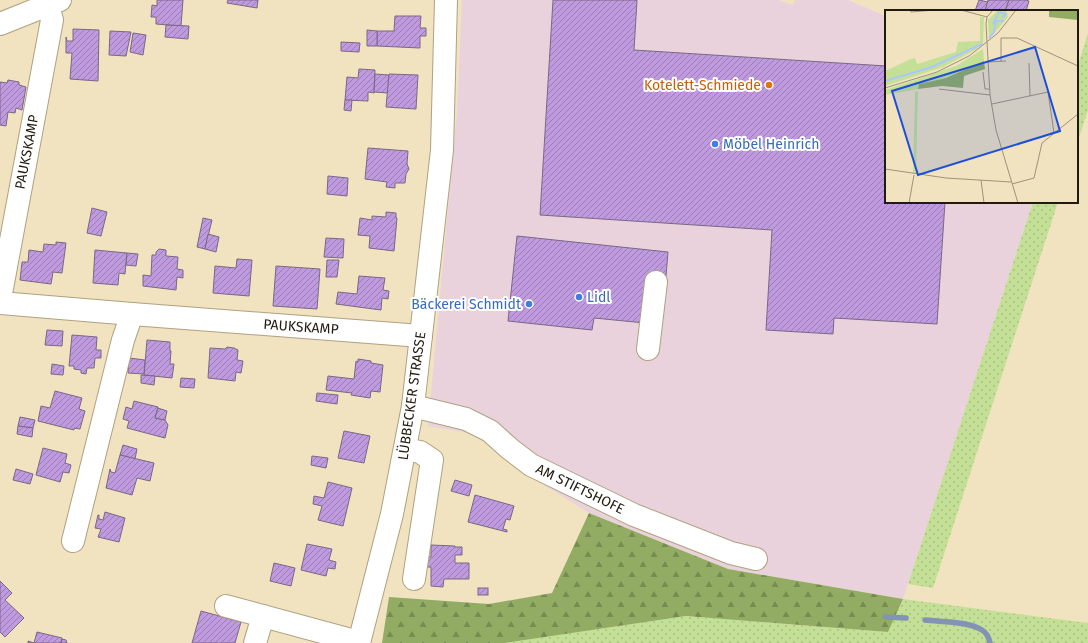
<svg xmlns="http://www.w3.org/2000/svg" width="1088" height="643" viewBox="0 0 1088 643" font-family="'Fira Sans',sans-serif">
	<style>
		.commercial { fill: #ead2dd }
		.grass { fill: url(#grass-dots) }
		.forest { fill: url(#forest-firs) }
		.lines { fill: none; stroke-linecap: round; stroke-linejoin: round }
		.stream { stroke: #8293b6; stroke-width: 5.5 }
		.building { fill: url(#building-hatch); stroke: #786885 }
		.minor-casing { stroke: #afa181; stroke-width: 24 }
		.minor { stroke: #fff; stroke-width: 22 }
		.food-dot { fill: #e8710a; stroke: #fff; stroke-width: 1.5 }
		.shop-dot { fill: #3f7fe0; stroke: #fff; stroke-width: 1.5 }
		.labels { text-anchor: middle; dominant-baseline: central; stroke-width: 4; stroke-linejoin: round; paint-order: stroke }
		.food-label { font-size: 14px; fill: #c56008; stroke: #fff; text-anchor: end }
		.shop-label { font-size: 14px; fill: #366cbe; stroke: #fff; text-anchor: start }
		.street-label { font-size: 14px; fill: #211b0f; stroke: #fff }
		.inset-river { fill: none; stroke: #acc7fe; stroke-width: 2 }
		.inset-road { fill: none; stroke: #9e9279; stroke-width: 1 }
		.view { fill: #1d4ed8; fill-opacity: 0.15; stroke: #1d4ed8; stroke-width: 2 }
		.inset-edge { fill: none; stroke: #211b0f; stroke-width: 2 }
	</style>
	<defs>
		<pattern id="grass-dots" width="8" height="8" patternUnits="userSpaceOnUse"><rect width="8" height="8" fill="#c4e096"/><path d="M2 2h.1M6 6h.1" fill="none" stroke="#a8c080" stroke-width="1.8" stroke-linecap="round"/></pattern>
		<pattern id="forest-firs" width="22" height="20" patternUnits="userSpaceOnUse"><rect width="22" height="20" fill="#92ad63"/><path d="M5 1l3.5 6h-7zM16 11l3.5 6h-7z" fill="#778c50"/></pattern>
		<pattern id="building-hatch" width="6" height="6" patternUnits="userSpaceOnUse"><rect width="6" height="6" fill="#c09adf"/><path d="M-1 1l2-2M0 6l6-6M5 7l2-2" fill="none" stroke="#9c7db3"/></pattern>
	</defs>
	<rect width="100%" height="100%" fill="#f1e2c0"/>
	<path class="commercial" d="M462 0H778L793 5 795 0H848L886 16V202H1033L903 599 728 569 589 513 512 465 474 434 428 426 457 111Z"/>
	<g class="grass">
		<path d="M1088 33V110L1077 144V68Z"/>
		<path d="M1033 202H1058L933 588 908 584Z"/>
		<path d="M903 599 1088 623V643H505L686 616 888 632Z"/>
	</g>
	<path class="forest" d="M589 513 728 569 903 599 888 632 686 616 505 643H382L389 597 489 604 552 593Z"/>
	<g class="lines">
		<g class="stream">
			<path d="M885 617 906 618"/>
			<path d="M925 620C941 622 968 621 982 630 987 633 989 638 990 643"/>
		</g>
	</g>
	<g class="building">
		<path d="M157 0H183L181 26 156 24V17H151L152 5 157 6Z"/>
		<path d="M228 0H258L257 8 227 3Z"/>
		<path d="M553 0H637L634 50 886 66V202H945L937 324 834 318 833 334 766 330 772 230 540 215Z"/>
		<path d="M979 0 988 2 985 11H975Z"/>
		<path d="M988 0H1009L1005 11H985Z"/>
		<path d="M1009 0H1026L1029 1 1026 11H1005Z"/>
		<path d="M395 16H421L420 28H426V36H420V48L377 46V31H394Z"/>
		<path d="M166 25 189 26 188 39 165 37Z"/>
		<path d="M73 29 99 30 98 81 70 79 72 53H66V37L67 41H73Z"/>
		<path d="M367 30 377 31V46H367Z"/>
		<path d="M110 31 131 32 126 56 109 55Z"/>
		<path d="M133 33 146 35 143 55 130 52Z"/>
		<path d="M341 42 360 43 359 52 341 51Z"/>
		<path d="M359 69 375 70 374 93 368 92V101L345 100 347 77 358 78Z"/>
		<path d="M375 74 389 75 388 93 374 92Z"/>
		<path d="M389 74 418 75 416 109 386 107Z"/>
		<path d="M8 80 19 82V85L26 87 22 110 16 108 15 113 8 112 6 126 0 125V82L7 83Z"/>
		<path d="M345 100H352L351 111 344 110Z"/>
		<path d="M368 148 408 151 407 164 409 169 406 174 405 183H395V188L386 187 387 182 365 179Z"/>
		<path d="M328 176 348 178 347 196 327 194Z"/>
		<path d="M92 208 107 212 101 236 87 233Z"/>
		<path d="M386 212 396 213V218H397L394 251 369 248 370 236 358 235 360 218 372 220V216L386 217Z"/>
		<path d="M203 218 212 220 205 249 197 247Z"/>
		<path d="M208 234 219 237 216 252 205 249Z"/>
		<path d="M517 236 668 252 666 276 649 274 645 323 594 318 592 330 508 321Z"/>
		<path d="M326 238 344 239 343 258 324 257Z"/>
		<path d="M56 242 66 243 62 273 53 272 51 284 20 280 22 262H28L29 250 43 252 44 244 56 245Z"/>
		<path d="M159 249 166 250V256L178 257 177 269 183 270V278L177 277 176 290 143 286V275L151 276 152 255H156V252Z"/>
		<path d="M95 250 127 253 125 274 119 273 118 285 93 283Z"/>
		<path d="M127 253 138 254 136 266 126 265Z"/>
		<path d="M237 259 252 260 249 296 213 293 215 266 236 268Z"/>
		<path d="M327 260H339L337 277H326Z"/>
		<path d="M276 266 320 269 317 309 273 306Z"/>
		<path d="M359 276 385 278 383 290 389 291 388 299 382 298 381 310 336 304 338 292 357 294Z"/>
		<path d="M47 330 63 331 62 346 45 345Z"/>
		<path d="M72 335 97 337 96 350H101V358H95L94 368H87L86 374 81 373V370L74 369V366H69Z"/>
		<path d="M147 340 170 342V351H171L170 364H174L172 378 144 375Z"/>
		<path d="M227 347 234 348 238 350 237 360 243 361 241 373 236 372 235 381 208 378 210 348 225 349Z"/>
		<path d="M129 358 145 360 144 374 128 373Z"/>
		<path d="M358 359 371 361V363L383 365 380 392 371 391 370 398 351 395 352 393 326 390 328 376 354 379 356 361 358 362Z"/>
		<path d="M52 364 64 366 63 375 51 374Z"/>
		<path d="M141 375 155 376 154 385 141 383Z"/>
		<path d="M181 378 195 379 194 388 180 387Z"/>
		<path d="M55 391 82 398 79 409 85 411 80 429 74 428V430L38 421 41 406 50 408Z"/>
		<path d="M317 393 338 395 337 404 316 401Z"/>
		<path d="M134 401 158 407 155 418 165 420 168 425 165 438 127 428 129 421 123 419 126 407 132 409Z"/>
		<path d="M158 408 167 411 165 420 155 418Z"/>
		<path d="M20 417 35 420 33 428 18 426Z"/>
		<path d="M18 426 33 428 32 437 17 434Z"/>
		<path d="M344 431 370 436 364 463 338 458Z"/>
		<path d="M123 445 137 449 135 459 120 455Z"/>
		<path d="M43 448 67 454 65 463 71 465 69 473 63 472 60 482 36 475Z"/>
		<path d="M120 455 154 463 150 481 137 478 132 495 106 488 110 469 111 472 115 473Z"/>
		<path d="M312 456 328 458 326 468 311 465Z"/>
		<path d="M16 469 33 474 30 484 13 480Z"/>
		<path d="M455 480 472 485 469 496 451 491Z"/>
		<path d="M328 482 352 488 343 526 318 520 322 506 313 504 314 496 324 498Z"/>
		<path d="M475 495 514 506 510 520 506 519 503 529 507 530V532L468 522Z"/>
		<path d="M105 512 125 518 119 542 98 537 101 529 95 528 98 515H99V519L103 520Z"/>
		<path d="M307 544 332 549 329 560 336 562 335 569 328 568 326 576 301 570Z"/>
		<path d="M431 545 455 546V547H462V555H455V563H469V579H444L443 587 431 586V567H424V557H431Z"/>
		<path d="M274 563 295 568 291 586 270 581Z"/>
		<path d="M0 581 12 593 5 600 24 618 5 637 0 632Z"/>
		<rect x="478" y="588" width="10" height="7"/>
		<path d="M201 611 241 622 235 643H192Z"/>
		<path d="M37 632 62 638 61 643H28V641L34 643Z"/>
		<path d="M62 639 66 640 67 643H61Z"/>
	</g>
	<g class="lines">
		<defs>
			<g id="minor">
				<path d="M0 24 60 0"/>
				<path d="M0 299 52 20 48 6"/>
				<path d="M0 303 132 314 421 336"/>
				<path d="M648 349 656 282"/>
				<path d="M413 406 466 419 490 431 510 449 531 465 634 515 731 553 756 559"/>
				<path d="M405 449 420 452 432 460 414 579"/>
				<path d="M73 541 123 340 132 314"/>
				<path d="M226 606 359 642"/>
				<path d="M255 643 263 616"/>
				<path d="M359 643 392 514 413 406 442 150 446 0"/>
			</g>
		</defs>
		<use href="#minor" class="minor-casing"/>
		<use href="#minor" class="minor"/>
	</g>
	<circle class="food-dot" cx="769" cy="85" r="4"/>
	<g class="shop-dot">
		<circle cx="715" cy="144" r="4"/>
		<circle cx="579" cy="297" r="4"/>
		<circle cx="529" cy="304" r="4"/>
	</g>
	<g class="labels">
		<g class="food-label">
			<text x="761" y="85">Kotelett-Schmiede</text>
		</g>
		<g class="shop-label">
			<text x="723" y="144">Möbel Heinrich</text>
			<text x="587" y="297">Lidl</text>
			<text x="521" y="304" text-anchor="end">Bäckerei Schmidt</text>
		</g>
		<g class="street-label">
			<text transform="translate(27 152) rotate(-79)">PAUKSKAMP</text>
			<text transform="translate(301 327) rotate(4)">PAUKSKAMP</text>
			<text transform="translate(412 396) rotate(-82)">LÜBBECKER STRASSE</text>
			<text transform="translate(580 489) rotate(26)">AM STIFTSHOFE</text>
		</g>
	</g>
	<g transform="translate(885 10)">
		<rect width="193" height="193" fill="#f1e2c0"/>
		<path d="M113 0H121L123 7 104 29 103 10ZM95 7H99L98 34 90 40 58 57 0 76V61L26 49 30 48 32 54 71 42 73 32 95 31ZM98 39 99 51 61 68 34 74 33 79 0 85V80L71 56ZM33 81 31 164H28L30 82Z" fill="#c4e096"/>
		<path d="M164 0H193V10L164 7ZM99 51 100 59 79 66 78 78 57 76 33 79 34 74 61 68Z" fill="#92ad63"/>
		<path class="inset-river" d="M108 14 114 2 121 4 117 8M104 28 109 22 111 11H119M0 71 47 57 97 34"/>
		<path class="inset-road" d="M25 0 26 2 50 0M76 0 102 7M108 0 102 7 101 14 105 85 111 120 133 193M116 51V28H132L193 56M103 52 121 51M144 53 145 86M98 62 100 79H104M0 78 52 62 84 46 113 23 131 0M54 79 105 85M107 94 163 82 169 123M0 159 61 168 126 172M96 170 99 193M127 174 149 168 157 133 193 104M24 193 29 165"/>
		<path class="view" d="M150 37 175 121 33 165 7 81Z"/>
		<rect width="193" height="193" class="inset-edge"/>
	</g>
</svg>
